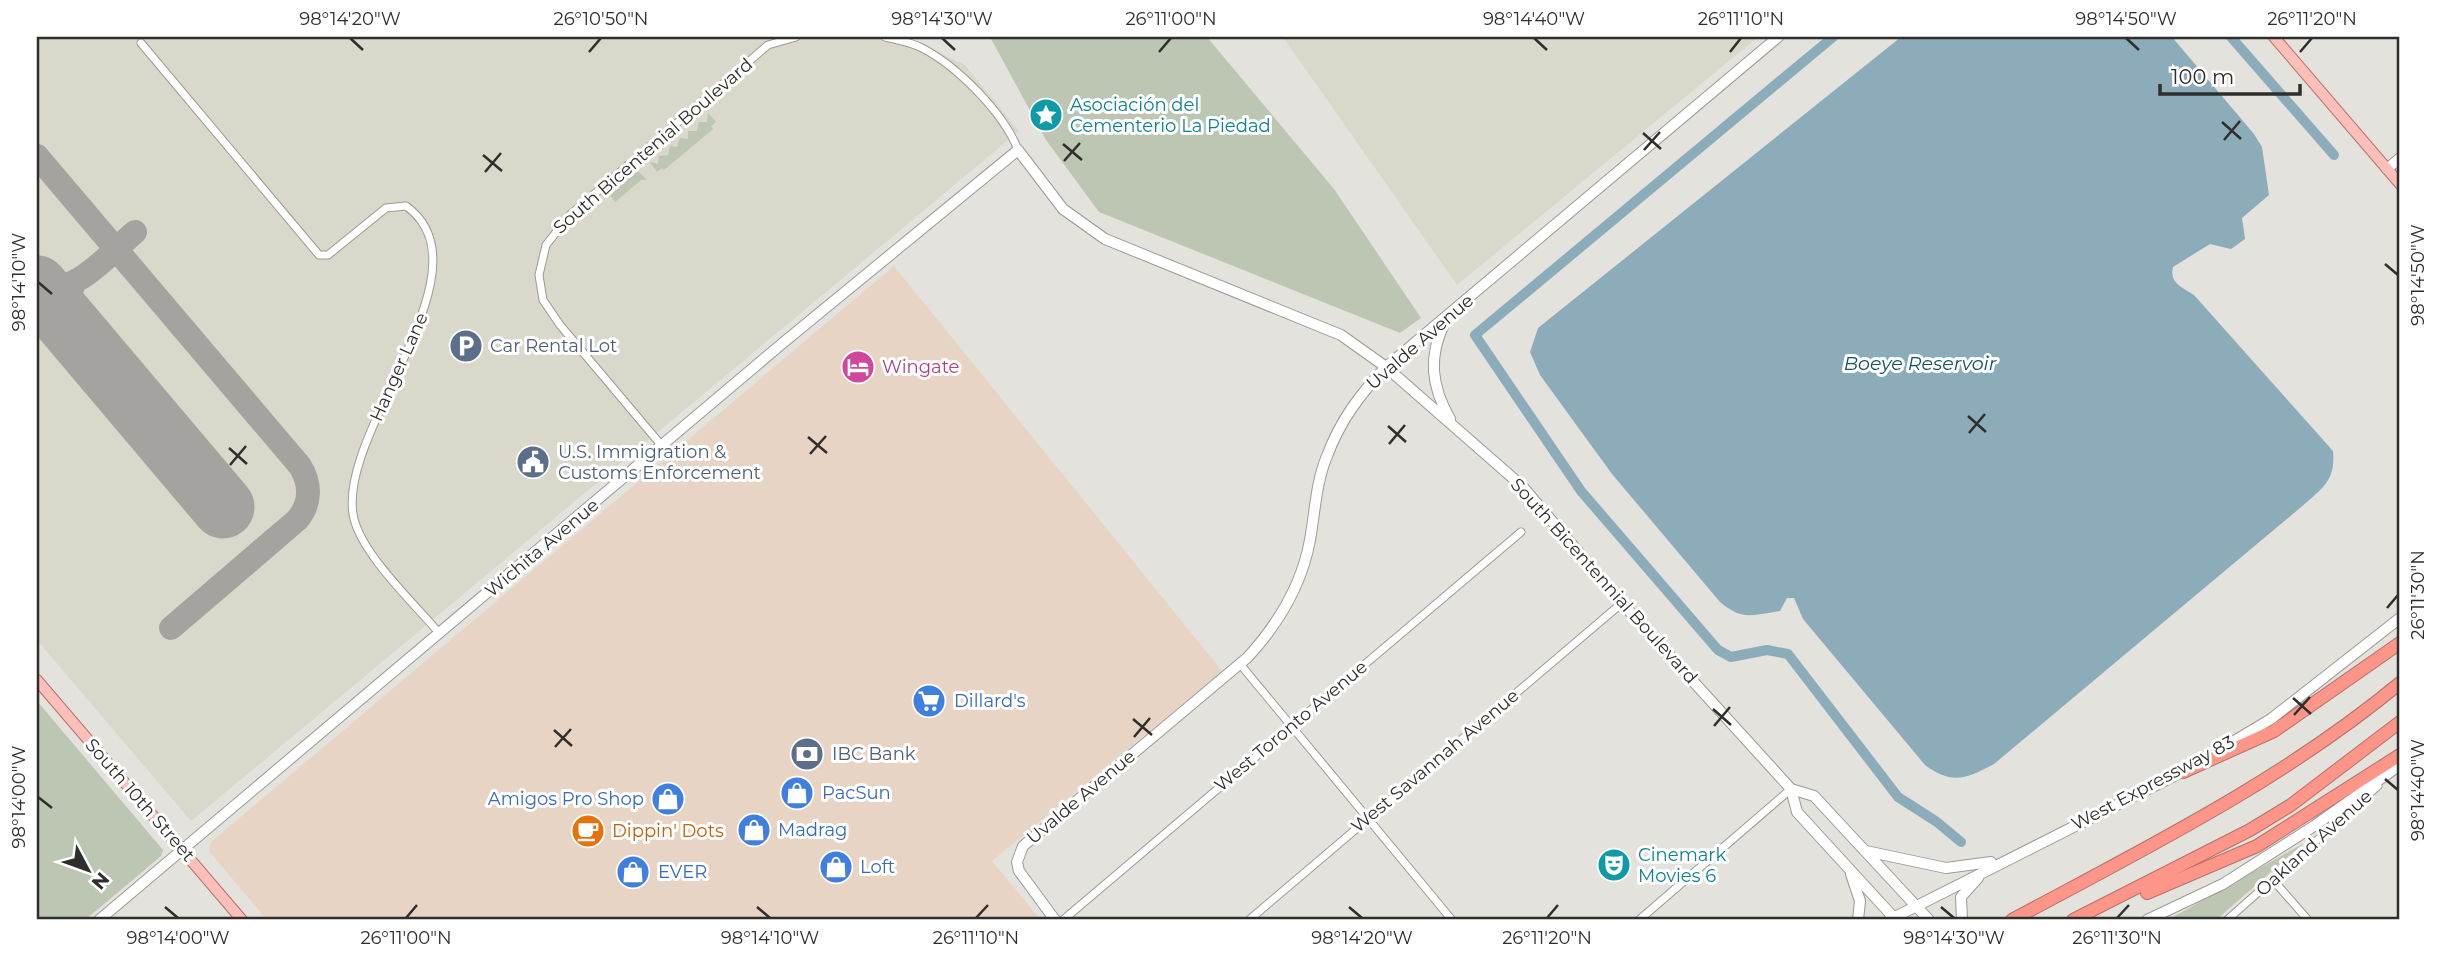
<svg xmlns="http://www.w3.org/2000/svg" width="2437" height="957" viewBox="0 0 2437 957" font-family="Montserrat,sans-serif">
	<style>
		.commercial { fill: #e8d4c5 }
		.built { fill: #dad7cb }
		.green { fill: #bcc6b2 }
		.water { fill: #8cacba }
		.lines { fill: none; stroke-linecap: round; stroke-linejoin: round }
		.canal { stroke: #8cacba; stroke-width: 10 }
		.taxiway { stroke: #a4a39f; stroke-width: 24 }
		.runway { stroke: #a4a39f; stroke-width: 63 }
		.street-casing { stroke: #9c9a95; stroke-width: 9 }
		.secondary-casing { stroke: #9c9a95; stroke-width: 12 }
		.primary-casing { stroke: #b67168; stroke-width: 12 }
		.highway-casing { stroke: #b67168; stroke-width: 14 }
		.street { stroke: #fff; stroke-width: 7 }
		.secondary { stroke: #fff; stroke-width: 10 }
		.primary { stroke: #febfb8; stroke-width: 10 }
		.highway { stroke: #fe9589; stroke-width: 12 }
		.ticks { fill: none; stroke: #2f2e2c; stroke-width: 2.5 }
		.labels { text-anchor: middle; dominant-baseline: central; stroke-width: 6; stroke-linejoin: round; paint-order: stroke }
		.culture-label { font-size: 18px; fill: #0d838f; stroke: #fff; text-anchor: start }
		.street-label { font-size: 18px; fill: #2f2e2c; stroke: #fff }
		.service-label { font-size: 18px; fill: #4e5e75; stroke: #fff; text-anchor: start }
		.hotel-label { font-size: 18px; fill: #b23c85; stroke: #fff; text-anchor: start }
		.shop-label { font-size: 18px; fill: #366cbe; stroke: #fff; text-anchor: start }
		.food-label { font-size: 18px; fill: #c56008; stroke: #fff; text-anchor: start }
		.water-label { font-size: 19px; font-style: italic; fill: #125167; stroke: #fff }
		.neatline { fill: none; stroke: #2f2e2c; stroke-width: 2.5 }
		.ticks-label { font-size: 18px; text-anchor: middle; fill: #2f2e2c }
	</style>
	<rect width="100%" height="100%" fill="#e4e2dd"/>
	<path class="commercial" d="M894 266 1222 671 992 861 1041 920H267L209 851 211 842Z"/>
	<g class="built">
		<path d="M37 37H906L965 65 1019 131 191 821 37 640Z"/>
		<path d="M1283 37H1758L1457 285Z"/>
	</g>
	<g class="green">
		<path d="M990 37H1207L1334 189 1421 318 1400 333 1099 212 1046 140Z"/>
		<path d="M708 113 716 122 711 126 713 129 664 170 662 168 657 172 650 162 658 164 659 156 668 155 670 146 677 147 680 138 688 139V131H697L699 122H707Z"/>
		<path d="M638 171 647 180H641L615 202 610 195Z"/>
		<path d="M37 701 163 850 161 856 85 920H37Z"/>
		<path d="M2304 843 2216 920H2168Z"/>
	</g>
	<path class="water" d="M1901 37H2172L2254 134 2262 147 2269 195 2242 218 2245 239 2231 249 2210 244 2173 267C2169 283 2182 287 2194 295L2333 451C2336 482 2321 489 2300 508L1994 764C1966 779 1952 785 1925 765L1803 619 1794 598H1787L1780 611C1753 615 1742 621 1720 602L1612 474 1540 375 1530 352 1538 328Z"/>
	<g class="lines">
		<g class="canal">
			<path d="M1833 37 1475 335 1581 491 1718 650 1731 657 1767 650 1788 654 1898 797 1937 822 1961 842"/>
			<path d="M2231 37 2334 155"/>
		</g>
		<g class="taxiway">
			<path d="M37 156 300 466C311 484 311 504 297 520L171 628"/>
			<path d="M37 283C69 303 111 252 135 232"/>
			<path d="M37 318 55 319 73 330"/>
			<path d="M73 330 65 307 74 283"/>
		</g>
		<path class="runway" d="M37 287 223 507"/>
		<defs>
			<g id="street">
				<path d="M885 37C897 40 911 42 922 48 957 66 1004 113 1018 150"/>
				<path d="M141 43 319 255H328L386 208 406 206C495 269 333 435 354 519 364 557 414 603 440 634"/>
				<path d="M662 446 560 325 543 300 539 275 546 245 570 215 768 45 796 37"/>
				<path d="M1240 664 1452 920"/>
				<path d="M2274 881 2308 920"/>
				<path d="M1063 920 1521 532"/>
				<path d="M1249 920 1622 603"/>
				<path d="M1639 920 1791 789"/>
				<path d="M2227 920 2378 786"/>
			</g>
			<g id="secondary">
				<path d="M2387 169 2400 158"/>
				<path d="M1445 322C1428 356 1431 386 1450 419"/>
				<path d="M2216 752 2271 719 2400 618"/>
				<path d="M1791 789 1814 796 1929 920"/>
				<path d="M1866 851 1946 868 1991 862"/>
				<path d="M1851 874 1860 901 1858 920"/>
				<path d="M99 920 784 342 1018 150 1063 209 1105 239 1341 335 1386 367 1522 486 1622 603 1791 789 1797 812 1896 920"/>
				<path d="M1055 920 1019 871 1017 862 1023 846 1248 657C1278 624 1302 584 1310 540 1315 512 1316 482 1327 456 1340 421 1360 394 1386 367L1778 37"/>
				<path d="M1889 920 2190 768"/>
				<path d="M1962 920 1961 897 1978 878"/>
				<path d="M2147 920 2223 884 2314 826 2400 765"/>
			</g>
			<g id="primary">
				<path d="M2274 37 2400 184"/>
				<path d="M37 680 242 920"/>
			</g>
			<g id="highway">
				<path d="M2183 772 2274 731 2400 643"/>
				<path d="M2147 893 2257 846 2400 755"/>
				<path d="M2012 920C2146 848 2283 780 2400 683"/>
				<path d="M2073 920 2250 830 2291 805 2400 722"/>
			</g>
		</defs>
		<use href="#street" class="street-casing"/>
		<use href="#secondary" class="secondary-casing"/>
		<use href="#primary" class="primary-casing"/>
		<use href="#highway" class="highway-casing"/>
		<use href="#street" class="street"/>
		<use href="#secondary" class="secondary"/>
		<use href="#primary" class="primary"/>
		<use href="#highway" class="highway"/>
	</g>
	<path class="ticks" d="M350 38 363 50M942 38 955 50M1534 38 1547 50M2126 38 2139 50M589 52 601 38M1159 52 1171 38M1730 52 1741 38M2300 52 2312 38M2222 122 2241 139M1643 133 1661 149M2224 140 2240 121M1063 144 1082 160M1644 150 1660 132M483 155 502 171M1064 161 1080 143M485 172 501 153M2385 264 2398 275M38 282 52 294M1968 416 1986 432M1388 426 1406 442M1969 433 1985 414M808 437 827 453M1389 444 1405 425M229 448 247 464M810 454 826 436M230 465 246 446M2387 608 2398 595M2293 698 2311 714M1713 709 1731 725M2294 715 2310 697M1133 719 1152 735M1714 726 1730 707M554 730 572 746M1134 737 1150 718M555 747 571 729M2385 779 2398 790M38 797 52 808M165 907 178 918M757 907 770 918M1349 907 1362 918M1941 907 1954 918M406 918 417 905M976 918 988 905M1547 918 1558 905M2117 918 2129 905"/>
	<defs>
		<symbol id="sight-disc" viewBox="-11 -11 22 22"><circle r="9.5" fill="#0f9aa8" stroke="#fff"/><path d="M0-6L1.8-2.2L6-1.7L2.9 1.2L3.7 5.4L0 3.3L-3.7 5.4L-2.9 1.2L-6-1.7L-1.8-2.2Z" fill="#fff"/></symbol>
		<symbol id="parking-disc" viewBox="-11 -11 22 22"><circle r="9.5" fill="#5c6f8a" stroke="#fff"/><path d="M-3.5-5.5H1a3.5 3.5 0 0 1 0 7H-1V5.5H-3.5ZM-1-3.4V-.6H.8a1.4 1.4 0 0 0 0-2.8Z" fill="#fff"/></symbol>
		<symbol id="hotel-disc" viewBox="-11 -11 22 22"><circle r="9.5" fill="#d1479c" stroke="#fff"/><path d="M-6-4.5h1.5V1H6V5H4.5V3h-9V5H-6ZM-4 0a1.8 1.8 0 1 1 3.6 0ZM.5 0V-2.5h3Q6-2.5 6 0Z" fill="#fff"/></symbol>
		<symbol id="civic-disc" viewBox="-11 -11 22 22"><circle r="9.5" fill="#5c6f8a" stroke="#fff"/><path d="M-.6-6.5H3V-4.5H.6V-3L4-1V1h2V6H-6V1h2V-1L-.6-3ZM-1.2 2.5V6h2.4V2.5Z" fill="#fff"/></symbol>
		<symbol id="supermarket-disc" viewBox="-11 -11 22 22"><circle r="9.5" fill="#3f7fe0" stroke="#fff"/><path d="M-6-5.5h2.5l.6 2H6L4.5 2H-2.5L-4.4-4H-6ZM-1.5 3.2a1.3 1.3 0 1 0 .1 0ZM3 3.2a1.3 1.3 0 1 0 .1 0Z" fill="#fff"/></symbol>
		<symbol id="bank-disc" viewBox="-11 -11 22 22"><circle r="9.5" fill="#5c6f8a" stroke="#fff"/><path d="M-6-4H6V4H-6ZM0-2.3a2.3 2.3 0 1 0 0 4.6a2.3 2.3 0 1 0 0-4.6Z" fill="#fff"/></symbol>
		<symbol id="shop-disc" viewBox="-11 -11 22 22"><circle r="9.5" fill="#3f7fe0" stroke="#fff"/><path d="M-5-2.5h2.3a2.7 3.5 0 0 1 5.4 0H5L5.5 6h-11ZM-1.5-2.5h3a1.5 2.3 0 0 0-3 0Z" fill="#fff"/></symbol>
		<symbol id="cafe-disc" viewBox="-11 -11 22 22"><circle r="9.5" fill="#e8710a" stroke="#fff"/><path d="M-5.5-4.5H6V0H3Q3 3.5 0 3.5H-2.5Q-5.5 3.5-5.5 0ZM3-3.2v2h1.7v-2ZM-6 4.5H4V6H-6Z" fill="#fff"/></symbol>
		<symbol id="theatre-disc" viewBox="-11 -11 22 22"><circle r="9.5" fill="#0f9aa8" stroke="#fff"/><path d="M-5-5.5Q0-4 5-5.5V0Q5 5 0 6Q-5 5-5 0ZM-3.3-2.5H-1v1.5H-3.3ZM1-2.5H3.3v1.5H1ZM-2.8 1Q0 5.5 2.8 1Z" fill="#fff"/></symbol>
	</defs>
	<g fill-rule="evenodd">
		<use href="#sight-disc" x="1027" y="96" width="38" height="38"/>
		<use href="#parking-disc" x="447" y="327" width="38" height="38"/>
		<use href="#hotel-disc" x="839" y="348" width="38" height="38"/>
		<use href="#civic-disc" x="514" y="443" width="38" height="38"/>
		<use href="#supermarket-disc" x="910" y="682" width="38" height="38"/>
		<use href="#bank-disc" x="788" y="735" width="38" height="38"/>
		<use href="#shop-disc" x="778" y="774" width="38" height="38"/>
		<use href="#shop-disc" x="649" y="780" width="38" height="38"/>
		<use href="#shop-disc" x="735" y="811" width="38" height="38"/>
		<use href="#cafe-disc" x="569" y="812" width="38" height="38"/>
		<use href="#theatre-disc" x="1595" y="846" width="38" height="38"/>
		<use href="#shop-disc" x="817" y="848" width="38" height="38"/>
		<use href="#shop-disc" x="614" y="853" width="38" height="38"/>
	</g>
	<g class="labels">
		<g class="culture-label">
			<text x="1070" y="105">Asociación del<tspan x="1070" dy="21">Cementerio La Piedad</tspan></text>
			<text x="1638" y="855">Cinemark<tspan x="1638" dy="21">Movies 6</tspan></text>
		</g>
		<g class="street-label">
			<text transform="translate(653 146) rotate(-41)">South Bicentenial Boulevard</text>
			<text transform="translate(1420 342) rotate(-41)">Uvalde Avenue</text>
			<text transform="translate(399 367) rotate(-66)">Hanger Lane</text>
			<text transform="translate(542 548) rotate(-40)">Wichita Avenue</text>
			<text transform="translate(1604 581) rotate(48)">South Bicentennial Boulevard</text>
			<text transform="translate(1291 726) rotate(-40)">West Toronto Avenue</text>
			<text transform="translate(1435 761) rotate(-40)">West Savannah Avenue</text>
			<text transform="translate(2153 783) rotate(-28)">West Expressway 83</text>
			<text transform="translate(1081 797) rotate(-40)">Uvalde Avenue</text>
			<text transform="translate(140 800) rotate(49)">South 10th Street</text>
			<text transform="translate(2314 843) rotate(-42)">Oakland Avenue</text>
		</g>
		<g class="service-label">
			<text x="490" y="346">Car Rental Lot</text>
			<text x="558" y="452">U.S. Immigration &amp;<tspan x="558" dy="21">Customs Enforcement</tspan></text>
			<text x="832" y="754">IBC Bank</text>
		</g>
		<g class="hotel-label">
			<text x="882" y="367">Wingate</text>
		</g>
		<g class="shop-label">
			<text x="954" y="701">Dillard's</text>
			<text x="822" y="793">PacSun</text>
			<text x="644" y="799" text-anchor="end">Amigos Pro Shop</text>
			<text x="778" y="830">Madrag</text>
			<text x="860" y="867">Loft</text>
			<text x="658" y="872">EVER</text>
		</g>
		<g class="food-label">
			<text x="612" y="831">Dippin' Dots</text>
		</g>
		<g class="water-label">
			<text x="1920" y="363">Boeye Reservoir</text>
		</g>
	</g>
	<rect width="2437" height="957" fill="none" stroke="#ffffff" stroke-width="77"/>
	<g transform="translate(88 870) rotate(131)" stroke="#ffffff" stroke-width="5" paint-order="stroke">
	<path d="M0-5L12 26L0 18L-12 26Z" fill="#2f2e2c"/>
	<text y="-10" font-size="19" font-weight="bold" text-anchor="middle" fill="#2f2e2c">N</text>
	</g>
	<path d="M2160 84v10h140v-10" fill="none" stroke="#2f2e2c" stroke-width="3.5"/>
	<text x="2171" y="84" font-size="21" fill="#2f2e2c" stroke="#ffffff" stroke-width="5" paint-order="stroke">100 m</text>
	<rect x="38" y="38" width="2360" height="880" class="neatline"/>
	<g class="ticks-label">
		<text x="350" y="25">98°14'20"W</text>
		<text x="601" y="25">26°10'50"N</text>
		<text x="942" y="25">98°14'30"W</text>
		<text x="1171" y="25">26°11'00"N</text>
		<text x="1534" y="25">98°14'40"W</text>
		<text x="1741" y="25">26°11'10"N</text>
		<text x="2126" y="25">98°14'50"W</text>
		<text x="2312" y="25">26°11'20"N</text>
		<text transform="translate(2418 275) rotate(-90)" y="6">98°14'50"W</text>
		<text transform="translate(19 282) rotate(-90)" y="6">98°14'10"W</text>
		<text transform="translate(2418 595) rotate(-90)" y="6">26°11'30"N</text>
		<text transform="translate(2418 790) rotate(-90)" y="6">98°14'40"W</text>
		<text transform="translate(19 797) rotate(-90)" y="6">98°14'00"W</text>
		<text x="178" y="944">98°14'00"W</text>
		<text x="406" y="944">26°11'00"N</text>
		<text x="770" y="944">98°14'10"W</text>
		<text x="976" y="944">26°11'10"N</text>
		<text x="1362" y="944">98°14'20"W</text>
		<text x="1547" y="944">26°11'20"N</text>
		<text x="1954" y="944">98°14'30"W</text>
		<text x="2117" y="944">26°11'30"N</text>
	</g>
</svg>
